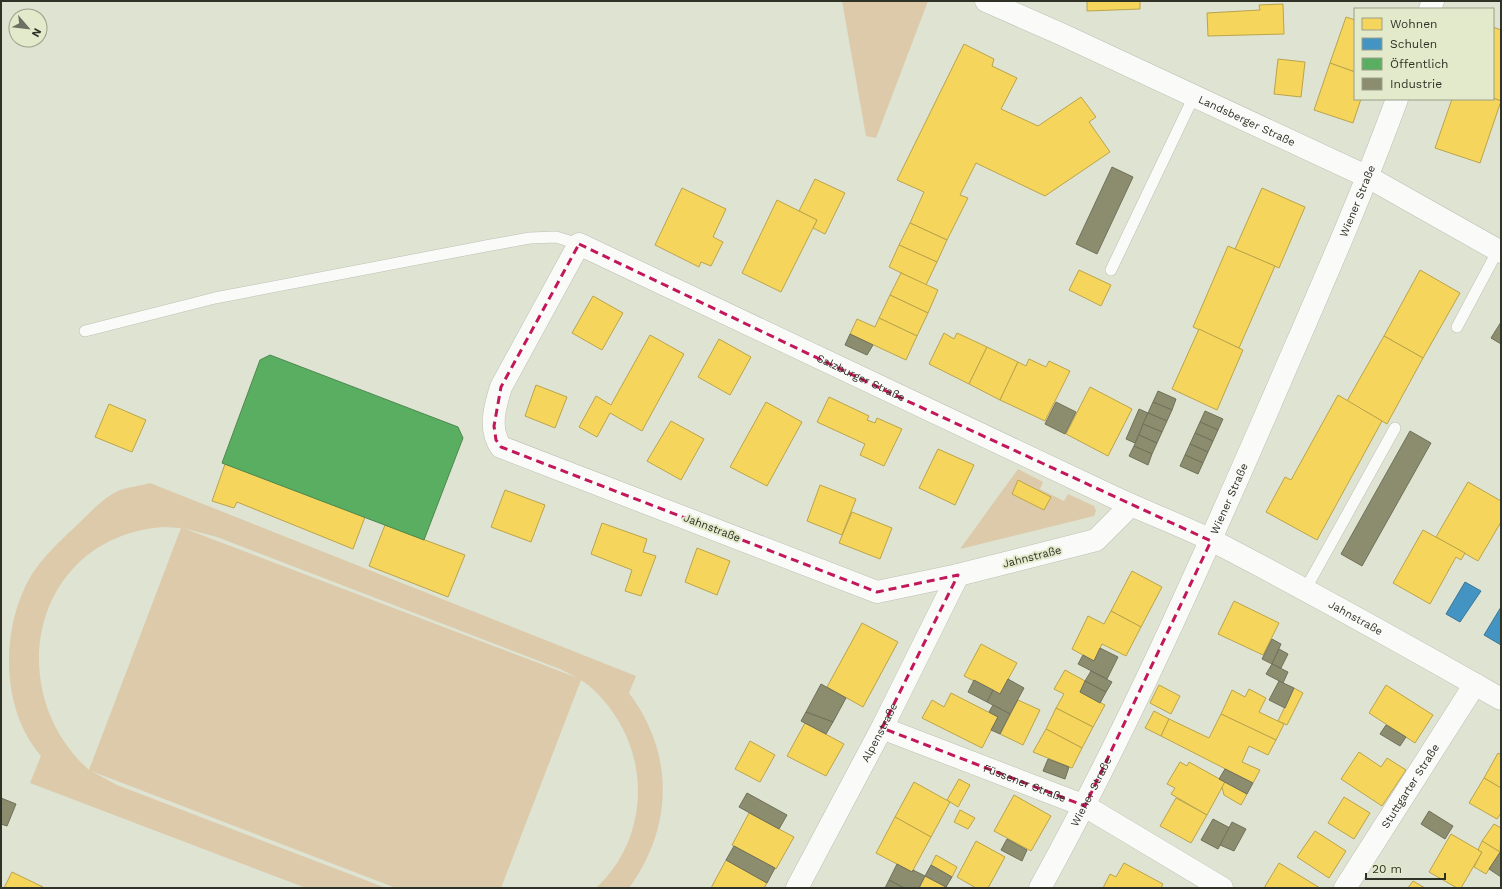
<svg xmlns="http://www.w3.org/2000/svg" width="1502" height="889" viewBox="0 0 1502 889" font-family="'Work Sans',sans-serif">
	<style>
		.green { fill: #dccaaa; fill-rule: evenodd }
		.homes { fill: #f6d55c; stroke: #baa44c }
		.schools { fill: #4393c3; stroke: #3d7694 }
		.public { fill: #5aae61; stroke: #4d894f }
		.industry { fill: #8c8c6e; stroke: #707158 }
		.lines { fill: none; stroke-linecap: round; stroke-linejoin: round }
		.lane-casing { stroke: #bcc0b3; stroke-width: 12 }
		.street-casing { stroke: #bcc0b3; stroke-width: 23 }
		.lane { stroke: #fafbf8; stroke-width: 11 }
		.street { stroke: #fafbf8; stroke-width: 22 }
		.marked { fill: none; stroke: #c2185b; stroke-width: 3; stroke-dasharray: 8 5; stroke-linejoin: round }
		.labels { text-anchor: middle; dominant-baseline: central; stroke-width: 4; stroke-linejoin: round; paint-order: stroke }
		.street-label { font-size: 11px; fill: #2f3226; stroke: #e2eacb }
	</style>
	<rect width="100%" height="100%" fill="#dee3d2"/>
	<g class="green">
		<path d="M842 1H928L876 138 866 136Z"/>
		<path d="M1018 469 1043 482 1040 489 1064 501 1068 494 1094 506 1096 511 1094 516 960 549Z"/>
		<path d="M150 483 636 676 629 693C675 754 673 827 629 888H596C644 844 651 771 616 717 607 703 595 689 581 680L501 888H396L91 771 117 785 386 888H306L30 783 41 756C0 709 0 627 32 574 43 557 60 541 75 527 89 514 102 498 120 490 129 487 140 486 150 483ZM163 527 181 528 89 770C0 690 33 537 163 527ZM183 528 217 537 560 669 578 678Z"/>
	</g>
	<g class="homes">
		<path d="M1087 1H1140V9L1087 11Z"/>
		<path d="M1283 4 1284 34 1208 36 1207 13 1260 10 1259 5Z"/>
		<path d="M1346 17 1355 20V72L1330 63Z"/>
		<path d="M1493 27 1501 30V101L1493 98Z"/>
		<path d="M964 44 994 59 992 66 1017 78 1001 109 1038 126 1081 97 1096 117 1089 122 1110 152 1045 196 976 163 960 195 968 198 947 240 910 223 924 192 897 180Z"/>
		<path d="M1278 59 1305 62 1301 97 1274 94Z"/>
		<path d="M1330 63 1355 72V99H1361L1353 123 1314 110Z"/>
		<path d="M1493 98 1501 101 1480 163 1435 148 1452 99Z"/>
		<path d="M815 179 845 193 825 234 813 228 817 220 799 211Z"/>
		<path d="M682 188 726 209 713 237 723 242 711 266 701 262 699 267 655 245Z"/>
		<path d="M1262 188 1305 207 1279 268 1235 249Z"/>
		<path d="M777 200 817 220 781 292 742 273Z"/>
		<path d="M910 223 947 240 937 262 899 245Z"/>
		<path d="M899 245 937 262 926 285 889 267Z"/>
		<path d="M1228 246 1275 266 1239 348 1193 327Z"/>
		<path d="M1079 270 1111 285 1101 306 1069 290Z"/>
		<path d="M1420 270 1460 293 1423 358 1384 336Z"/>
		<path d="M901 273 938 290 928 313 890 295Z"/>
		<path d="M890 295 928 313 917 336 879 318Z"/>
		<path d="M593 296 623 313 602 350 572 333Z"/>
		<path d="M879 318 917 336 906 360 850 334 857 319 875 327Z"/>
		<path d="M1199 329 1243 350 1217 410 1172 389Z"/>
		<path d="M944 333 954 339 957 333 987 347 969 384 929 364Z"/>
		<path d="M650 335 684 354 642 431 610 413 597 437 579 427 596 396 611 405Z"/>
		<path d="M1384 336 1423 358 1387 424 1347 401Z"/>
		<path d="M719 339 751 357 730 395 698 377Z"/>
		<path d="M987 347 1018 362 1000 400 969 384Z"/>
		<path d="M1029 359 1046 367 1049 361 1070 371 1045 421 1000 400 1018 362 1026 366Z"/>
		<path d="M536 385 567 397 555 428 525 416Z"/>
		<path d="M1090 387 1132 409 1108 456 1066 434Z"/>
		<path d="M1338 395 1382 421 1317 540 1266 512 1285 477 1291 480Z"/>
		<path d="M829 397 869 416 867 420 875 423 877 418 902 429 884 466 860 455 865 444 817 422Z"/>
		<path d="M766 402 802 422 767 486 730 467Z"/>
		<path d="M109 404 146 420 132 452 95 437Z"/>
		<path d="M671 421 704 439 681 480 647 461Z"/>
		<path d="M938 449 974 465 955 505 919 488Z"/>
		<path d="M225 464 365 517 353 549 237 502 234 508 212 501Z"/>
		<path d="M1018 480 1051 497 1044 510 1012 494Z"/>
		<path d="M1468 482 1501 501V522L1478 561 1436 537Z"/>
		<path d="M820 485 856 499 842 535 807 521Z"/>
		<path d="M505 490 545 505 531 542 491 527Z"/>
		<path d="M852 512 892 528 880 559 839 543Z"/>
		<path d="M602 523 647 539 643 552 656 556 641 596 625 591 632 570 591 554Z"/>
		<path d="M385 525 465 555 448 597 369 566Z"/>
		<path d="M1423 530 1465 553 1461 560 1456 557 1430 604 1393 583Z"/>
		<path d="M697 548 730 561 717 595 685 582Z"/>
		<path d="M1132 571 1162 587 1141 627 1111 611Z"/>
		<path d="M1234 601 1279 623 1263 655 1218 634Z"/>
		<path d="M1111 611 1141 627 1126 656 1102 644 1094 661 1072 649 1088 616 1104 624Z"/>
		<path d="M862 623 898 642 863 707 827 687Z"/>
		<path d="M981 644 1017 663 1000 694 964 676Z"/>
		<path d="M1065 670 1085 681 1080 692 1105 705 1093 727 1056 708 1064 694 1054 689Z"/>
		<path d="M1159 685 1180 696 1171 714 1150 703Z"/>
		<path d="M1386 685 1433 715 1415 743 1369 713Z"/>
		<path d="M1294 688 1303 693 1287 725 1278 721Z"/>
		<path d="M1249 689 1266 698 1259 712 1284 724 1276 740 1221 714 1232 690 1245 697Z"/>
		<path d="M951 693 998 717 982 748 922 718 932 700 944 707Z"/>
		<path d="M1018 700 1040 710 1023 745 1000 734Z"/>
		<path d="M1056 708 1093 727 1082 748 1046 729Z"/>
		<path d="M1154 711 1169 719 1161 736 1145 728Z"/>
		<path d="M1221 714 1276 740 1268 755 1249 746 1242 762 1260 770 1253 783 1161 736 1169 719 1209 738Z"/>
		<path d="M805 723 844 744 826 776 787 756Z"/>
		<path d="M1046 729 1082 748 1072 768 1033 752Z"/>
		<path d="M750 741 775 755 760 782 735 769Z"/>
		<path d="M1359 752 1381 767 1387 758 1406 770 1382 806 1341 779Z"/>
		<path d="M1498 753 1501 755V788L1484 778Z"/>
		<path d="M1180 762 1187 766 1189 762 1225 782 1207 815 1171 794 1175 788 1167 784Z"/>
		<path d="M1484 778 1501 788V813L1497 819 1469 803Z"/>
		<path d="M959 779 970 785 958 807 947 800Z"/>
		<path d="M914 782 950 802 931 837 895 817Z"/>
		<path d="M1225 782 1247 794 1241 805 1224 795 1222 787Z"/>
		<path d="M1014 795 1051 816 1031 851 994 831Z"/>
		<path d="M1344 797 1370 813 1354 839 1328 823Z"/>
		<path d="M1176 798 1207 815 1191 843 1160 826Z"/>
		<path d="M960 810 975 818 968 829 954 822Z"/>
		<path d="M749 813 794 837 776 869 732 845Z"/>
		<path d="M895 817 931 837 912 872 876 853Z"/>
		<path d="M1494 824 1501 828 1500 852 1482 841Z"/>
		<path d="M1315 831 1346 851 1329 878 1297 857Z"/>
		<path d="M1451 834 1482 852 1461 888H1457L1429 872Z"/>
		<path d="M976 841 1005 857 988 888H976L957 877Z"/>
		<path d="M1482 841 1500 852 1486 874 1474 867 1482 852 1478 850Z"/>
		<path d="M936 855 957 867 952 877 931 865Z"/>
		<path d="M726 860 767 883 764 888H711Z"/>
		<path d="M1124 863 1163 884 1161 888H1103L1110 874 1116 877Z"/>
		<path d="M1279 863 1320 888H1264Z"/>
		<path d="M12 872 43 887V888H4Z"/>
		<path d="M925 876 946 887 948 888H919Z"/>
		<path d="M1413 881 1425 888H1408Z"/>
	</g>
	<g class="schools">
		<path d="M1465 582 1481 591 1460 622 1446 614Z"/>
		<path d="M1501 607V645L1484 635Z"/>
	</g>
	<path class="public" d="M270 355 458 427 463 438 424 540 222 463 260 360Z"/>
	<g class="industry">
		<path d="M1112 167 1133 177 1097 254 1076 244Z"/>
		<path d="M1501 322V344L1491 338Z"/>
		<path d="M850 334 873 345 867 355 845 345Z"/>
		<path d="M1158 391 1176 399 1172 410 1153 402Z"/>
		<path d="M1056 402 1076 412 1065 434 1045 424Z"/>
		<path d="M1153 402 1172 410 1167 421 1148 413Z"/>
		<path d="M1139 409 1148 413 1135 443 1126 439Z"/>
		<path d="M1205 411 1223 419 1218 430 1200 422Z"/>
		<path d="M1148 413 1167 421 1162 432 1143 424Z"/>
		<path d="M1200 422 1218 430 1213 441 1195 433Z"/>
		<path d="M1143 424 1162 432 1157 443 1139 435Z"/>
		<path d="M1410 431 1431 443 1362 566 1341 554Z"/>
		<path d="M1195 433 1213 441 1208 452 1190 444Z"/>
		<path d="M1139 435 1157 443 1152 454 1134 446Z"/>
		<path d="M1190 444 1208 452 1203 463 1185 455Z"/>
		<path d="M1134 446 1152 454 1148 465 1129 456Z"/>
		<path d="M1185 455 1203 463 1198 474 1180 466Z"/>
		<path d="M1272 639 1281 644 1272 664 1262 659Z"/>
		<path d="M1100 648 1118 657 1107 679 1078 664 1083 655 1094 661Z"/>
		<path d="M1279 649 1288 654 1281 668 1272 664Z"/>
		<path d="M1272 664 1288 672 1283 683 1266 674Z"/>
		<path d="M1091 671 1112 682 1106 692 1085 681Z"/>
		<path d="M1008 679 1024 688 1010 714 987 702 993 690 1000 694Z"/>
		<path d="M974 680 993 690 987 702 968 692Z"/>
		<path d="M1085 681 1106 692 1100 703 1080 692Z"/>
		<path d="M1279 681 1294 688 1285 708 1269 700Z"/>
		<path d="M821 684 846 698 833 722 806 712Z"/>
		<path d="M993 705 1010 714 1000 734 991 730 998 717 989 712Z"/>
		<path d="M806 712 833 722 826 734 801 721Z"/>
		<path d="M1386 725 1406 737 1400 746 1380 734Z"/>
		<path d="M1048 759 1069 767 1065 779 1043 771Z"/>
		<path d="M1225 769 1253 783 1247 794 1219 779Z"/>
		<path d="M747 793 787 815 779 829 739 807Z"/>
		<path d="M1 798 16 804 7 826 1 824Z"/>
		<path d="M1429 811 1453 826 1445 839 1421 824Z"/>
		<path d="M1213 819 1230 828 1218 849 1201 840Z"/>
		<path d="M1232 822 1246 829 1234 851 1220 845Z"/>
		<path d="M1007 839 1027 850 1022 861 1001 850Z"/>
		<path d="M734 846 775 868 767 883 726 860Z"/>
		<path d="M1501 851V877L1489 869Z"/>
		<path d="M897 864 912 872 913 870 925 876 919 888H904L889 880Z"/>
		<path d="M931 865 952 877 946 887 925 876Z"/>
		<path d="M889 880 904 888H885Z"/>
	</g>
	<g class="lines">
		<defs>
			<g id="lane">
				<path d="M1111 270 1194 96"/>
				<path d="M1457 327 1498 250"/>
				<path d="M85 331 215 298 491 245 530 238 556 237 579 244"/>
				<path d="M1305 590 1395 428"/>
			</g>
			<g id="street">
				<path id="s1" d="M986 1 1061 34 1368 177 1501 252"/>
				<path d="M1430 9 1433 1"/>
				<path id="s2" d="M1131 505 1096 540 958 575 877 592 501 447C488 429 495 406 501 387L579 244 1105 493C1140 510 1178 524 1213 541 1310 591 1406 645 1501 699"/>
				<path id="s3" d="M882 728 1085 806 1222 888"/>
				<path id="s4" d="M797 888 882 728 958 575"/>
				<path id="s5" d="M1040 888C1126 732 1199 568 1270 405 1314 303 1359 203 1397 99"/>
				<path id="s6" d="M1345 888 1475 684"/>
			</g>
		</defs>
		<use href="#lane" class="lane-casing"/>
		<use href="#street" class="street-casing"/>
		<use href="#lane" class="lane"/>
		<use href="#street" class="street"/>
	</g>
	<path class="marked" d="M579 244 903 399 1211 541 1085 806 882 728 958 575 877 592 501 447 496 440 494 426 501 387Z"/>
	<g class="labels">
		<g class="street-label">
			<text stroke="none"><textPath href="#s1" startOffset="287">Landsberger Straße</textPath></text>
			<text stroke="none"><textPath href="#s5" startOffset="757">Wiener Straße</textPath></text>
			<text stroke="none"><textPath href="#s2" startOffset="1215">Salzburger Straße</textPath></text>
			<text stroke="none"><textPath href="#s5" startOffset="433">Wiener Straße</textPath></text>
			<text transform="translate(712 528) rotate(21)">Jahnstraße</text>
			<text transform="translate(1032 557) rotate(-14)">Jahnstraße</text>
			<text stroke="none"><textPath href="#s2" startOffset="1765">Jahnstraße</textPath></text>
			<text stroke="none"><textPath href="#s4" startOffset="176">Alpenstraße</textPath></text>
			<text stroke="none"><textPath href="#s3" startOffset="153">Füssener Straße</textPath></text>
			<text stroke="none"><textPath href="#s6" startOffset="121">Stuttgarter Straße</textPath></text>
			<text stroke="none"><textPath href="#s5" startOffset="109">Wiener Straße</textPath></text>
		</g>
	</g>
	<rect width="1502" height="889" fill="none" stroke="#2f3226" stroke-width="4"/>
	<rect x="1354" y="8" width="140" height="92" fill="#e2eacb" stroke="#9aa089"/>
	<rect x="1362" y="18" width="20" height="12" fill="#f6d55c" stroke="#9aa089"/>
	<text x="1390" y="28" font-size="12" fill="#2f3226">Wohnen</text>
	<rect x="1362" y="38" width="20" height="12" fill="#4393c3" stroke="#9aa089"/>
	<text x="1390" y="48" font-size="12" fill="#2f3226">Schulen</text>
	<rect x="1362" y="58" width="20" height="12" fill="#5aae61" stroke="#9aa089"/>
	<text x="1390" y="68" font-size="12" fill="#2f3226">Öffentlich</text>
	<rect x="1362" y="78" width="20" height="12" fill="#8c8c6e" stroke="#9aa089"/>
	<text x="1390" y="88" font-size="12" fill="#2f3226">Industrie</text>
	<g transform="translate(28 28) rotate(118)"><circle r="19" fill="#e2eacb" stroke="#9aa089"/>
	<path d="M0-3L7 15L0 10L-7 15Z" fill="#6c7062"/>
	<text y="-6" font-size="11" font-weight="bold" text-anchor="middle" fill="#2f3226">N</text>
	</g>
	<path d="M1366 873v6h79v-6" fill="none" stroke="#2f3226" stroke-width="2"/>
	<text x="1372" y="873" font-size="12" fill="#2f3226" stroke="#e2eacb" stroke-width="3" paint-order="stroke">20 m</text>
</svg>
